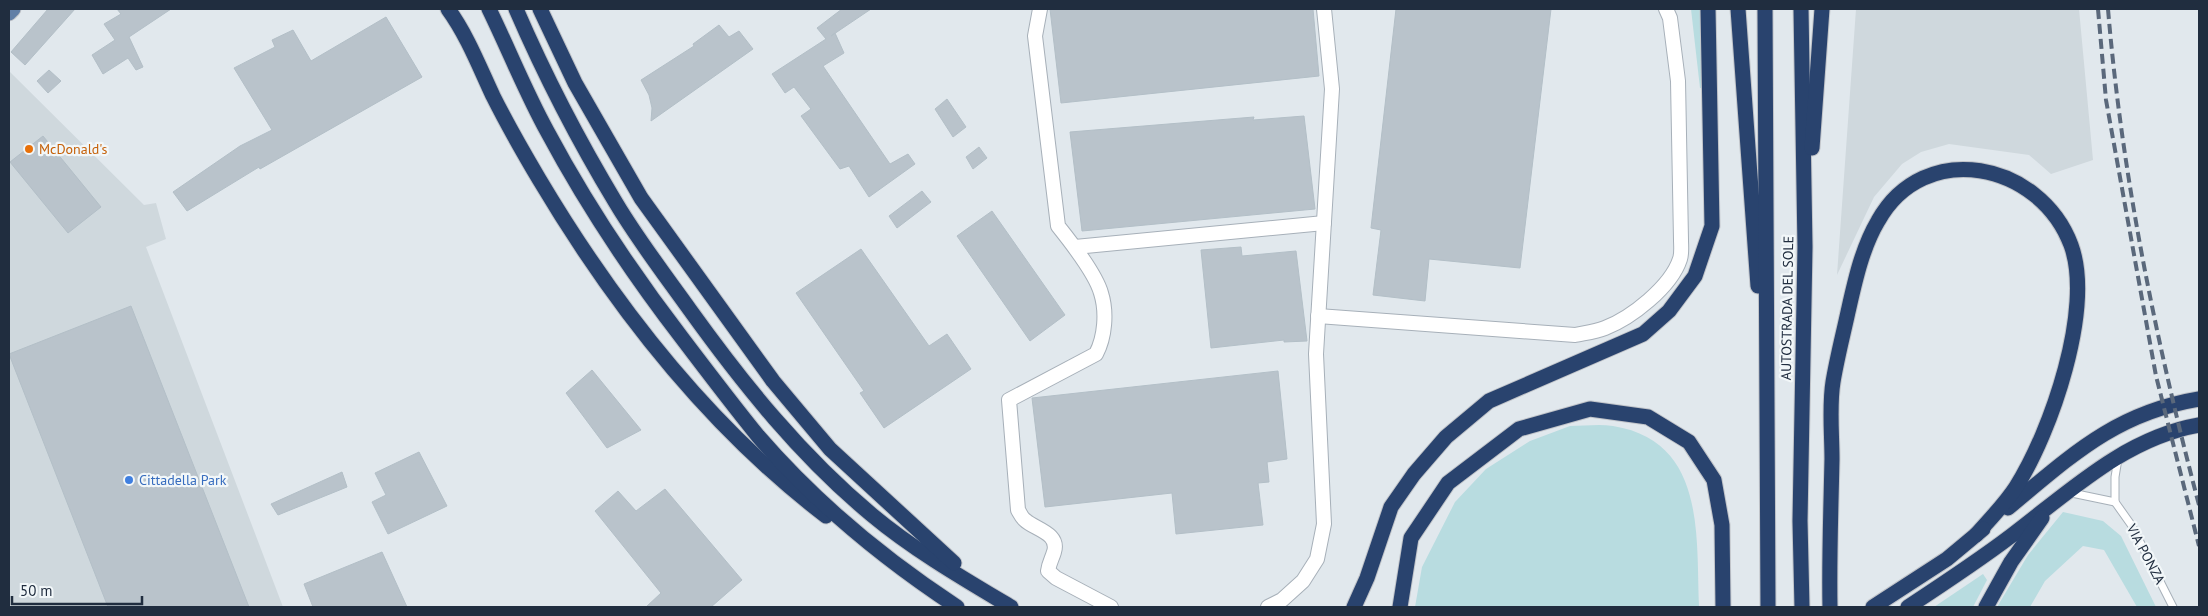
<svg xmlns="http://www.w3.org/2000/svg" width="2208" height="616" viewBox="0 0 2208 616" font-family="'PT Sans',sans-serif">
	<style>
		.built { fill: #cfd8dd }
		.green { fill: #b8dce0 }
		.building { fill: #b9c3cb; stroke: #b3bfc7 }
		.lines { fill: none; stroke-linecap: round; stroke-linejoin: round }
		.lane-casing { stroke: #a7b0b9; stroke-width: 9 }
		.street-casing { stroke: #a7b0b9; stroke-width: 16 }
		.primary-casing { stroke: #c1c4c9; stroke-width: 17 }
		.highway-casing { stroke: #c1c4c9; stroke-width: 17 }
		.lane { stroke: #fff; stroke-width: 7 }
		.street { stroke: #fff; stroke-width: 14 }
		.primary { stroke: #617fa6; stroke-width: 15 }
		.highway { stroke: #29436e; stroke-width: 15 }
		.rail { stroke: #5a687b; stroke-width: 4; stroke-dasharray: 10 5; stroke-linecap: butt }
		.food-dot { fill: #e8710a; stroke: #f2f7f9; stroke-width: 2 }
		.shop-dot { fill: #3f7fe0; stroke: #f2f7f9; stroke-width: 2 }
		.labels { text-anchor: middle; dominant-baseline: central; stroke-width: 4.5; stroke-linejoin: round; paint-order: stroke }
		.food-label { font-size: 14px; fill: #c56008; stroke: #f2f7f9; text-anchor: start }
		.street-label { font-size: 14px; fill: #202d3f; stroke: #f2f7f9 }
		.shop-label { font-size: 14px; fill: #366cbe; stroke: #f2f7f9; text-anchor: start }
	</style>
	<rect width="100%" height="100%" fill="#e1e8ed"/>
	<g class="built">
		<path d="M1856 9H2079L2093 160 2051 174 2029 155 1949 144 1921 152 1902 164 1874 197 1837 275Z"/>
		<path d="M9 71 144 205 156 203 166 239 146 247 283 607H9Z"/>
	</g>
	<g class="green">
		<path d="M1691 9H1700L1702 88H1700Z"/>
		<path d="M1570 426C1584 426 1599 424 1613 426 1706 441 1696 535 1699 607H1415L1422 567 1455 502 1486 469 1530 441Z"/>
		<path d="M2063 512 2103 521 2121 536 2156 607H2137L2104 550 2083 546 2045 581 2030 607H1997L2028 555Z"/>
		<path d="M1983 574 1987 580 1973 607H1934Z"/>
	</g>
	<g class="building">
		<path d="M48 9H75L25 65 11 52Z"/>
		<path d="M117 9H171L129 37 143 67 136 70 128 58 103 74 92 55 115 40 104 24 121 14Z"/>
		<path d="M842 9H871L831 36 835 33 844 53 823 66 890 164 908 154 915 164 869 197 849 166 840 169 801 116 811 109 794 87 785 93 772 74 826 39 817 28Z"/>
		<path d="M1050 9H1313L1319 76 1061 103Z"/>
		<path d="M1396 9H1551L1520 268 1429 259 1425 301 1373 295 1381 230 1371 228Z"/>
		<path d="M386 17 422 77 260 169 259 167 187 211 173 192 240 146 272 130 234 68 275 47 272 40 293 30 311 61Z"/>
		<path d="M719 25 729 37 739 31 753 49 651 121 652 108 649 95 641 80 694 46 693 44Z"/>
		<path d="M49 70 61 81 48 93 37 81Z"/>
		<path d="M947 99 966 127 953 137 935 109Z"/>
		<path d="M1304 116 1315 209 1082 231 1070 132 1254 117 1253 120Z"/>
		<path d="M43 136 101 207 68 233 10 162Z"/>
		<path d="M979 147 987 158 973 169 966 157Z"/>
		<path d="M922 191 931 202 897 228 889 216Z"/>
		<path d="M992 211 1065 315 1030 341 957 236Z"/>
		<path d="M1241 247 1242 256 1296 251 1307 341 1284 342V340L1211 348 1201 250Z"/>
		<path d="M861 249 929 346 947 334 971 369 884 428 860 393 864 391 796 293Z"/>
		<path d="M131 306 249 607H108L9 354Z"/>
		<path d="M592 370 641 430 607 448 566 393Z"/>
		<path d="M1278 371 1287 459 1267 462 1269 482 1258 483 1263 525 1176 534 1172 493 1045 507 1032 398Z"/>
		<path d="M419 452 447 506 388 534 372 502 386 495 375 473Z"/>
		<path d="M342 472 347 487 278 515 271 504Z"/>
		<path d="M665 489 742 580 711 607H646L661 593 595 511 618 491 636 511Z"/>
		<path d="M382 552 407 607H313L304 584Z"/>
	</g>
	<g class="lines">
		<defs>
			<g id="lane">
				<path d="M2118 459 2115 477V502L2132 526 2173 607"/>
				<path d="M2067 492 2115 502"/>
			</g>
			<g id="street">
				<path d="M1040 9 1035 36 1058 226C1070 241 1096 275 1101 293 1107 312 1105 337 1096 354L1009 400 1018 510C1020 513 1022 518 1025 520 1034 529 1060 533 1054 552 1052 559 1049 563 1048 571L1056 578 1111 607"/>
				<path d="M1075 247 1324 223"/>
				<path d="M1318 316 1575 335C1584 333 1595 332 1605 328 1631 318 1671 287 1680 259 1682 253 1681 246 1681 240L1678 81 1670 18 1666 9"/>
				<path d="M1268 607 1282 600 1303 581 1317 559 1324 524 1316 354 1332 89 1324 9"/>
			</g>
			<path id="primary" d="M9 13 13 9"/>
			<g id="highway">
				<path d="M448 9C467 35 479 66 493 96 507 124 523 152 539 179 614 305 708 426 826 516"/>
				<path d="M489 9C509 50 525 91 547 131 586 204 632 273 682 338 707 371 732 404 758 436 815 502 884 559 957 607"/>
				<path d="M516 9C545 76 578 140 616 203 638 240 665 275 690 310 744 385 801 456 872 515 914 550 964 579 1011 607"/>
				<path d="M540 9 575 83 641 198 773 381 830 449 954 563"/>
				<path d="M1738 9 1758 286"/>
				<path d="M1765 9 1768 607"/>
				<path d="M1801 9 1805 247 1800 521 1802 607"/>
				<path d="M1812 148 1822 9"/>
				<path d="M2008 508C2071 456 2115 413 2199 399"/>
				<path d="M1354 607 1367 578 1391 507 1414 474 1446 437 1489 401 1643 334 1669 311 1695 276 1712 226 1708 9"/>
				<path d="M1400 607 1411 538 1448 483 1519 429 1590 409 1648 417 1689 442 1714 480 1722 525 1723 607"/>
				<path d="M1830 607C1829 558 1831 508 1832 459 1832 434 1829 406 1833 382 1837 358 1843 335 1848 312 1855 281 1862 248 1878 221 1924 138 2040 162 2071 245 2094 308 2051 432 2016 487 2005 504 1990 519 1976 535"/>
				<path d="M1873 607 1947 559 1983 529"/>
				<path d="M1908 607C1943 584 1978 561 2011 536 2069 492 2125 438 2199 425"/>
				<path d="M1986 607 2011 562 2042 518"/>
			</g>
		</defs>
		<use href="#lane" class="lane-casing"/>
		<use href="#street" class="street-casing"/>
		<use href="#primary" class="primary-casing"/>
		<use href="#highway" class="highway-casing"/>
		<use href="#lane" class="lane"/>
		<use href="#street" class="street"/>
		<use href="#primary" class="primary"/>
		<use href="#highway" class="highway"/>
		<g class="rail">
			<path d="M2098 9 2106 100 2156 376 2199 546"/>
			<path d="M2108 9C2122 176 2156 342 2199 505"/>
		</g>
	</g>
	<circle class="food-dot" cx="29" cy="149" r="5"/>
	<circle class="shop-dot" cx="129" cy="480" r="5"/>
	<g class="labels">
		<g class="food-label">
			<text x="39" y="149">McDonald's</text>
		</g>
		<g class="street-label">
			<text transform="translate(1787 308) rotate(-89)">AUTOSTRADA DEL SOLE</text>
			<text transform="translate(2146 554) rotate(62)">VIA PONZA</text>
		</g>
		<g class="shop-label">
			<text x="139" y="480">Cittadella Park</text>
		</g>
	</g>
	<rect width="2208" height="616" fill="none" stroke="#202d3f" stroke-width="20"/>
	<path d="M12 596v8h130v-8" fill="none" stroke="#202d3f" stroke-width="2.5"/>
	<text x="20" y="596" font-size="15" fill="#202d3f" stroke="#f2f7f9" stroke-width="4" paint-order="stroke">50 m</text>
</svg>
